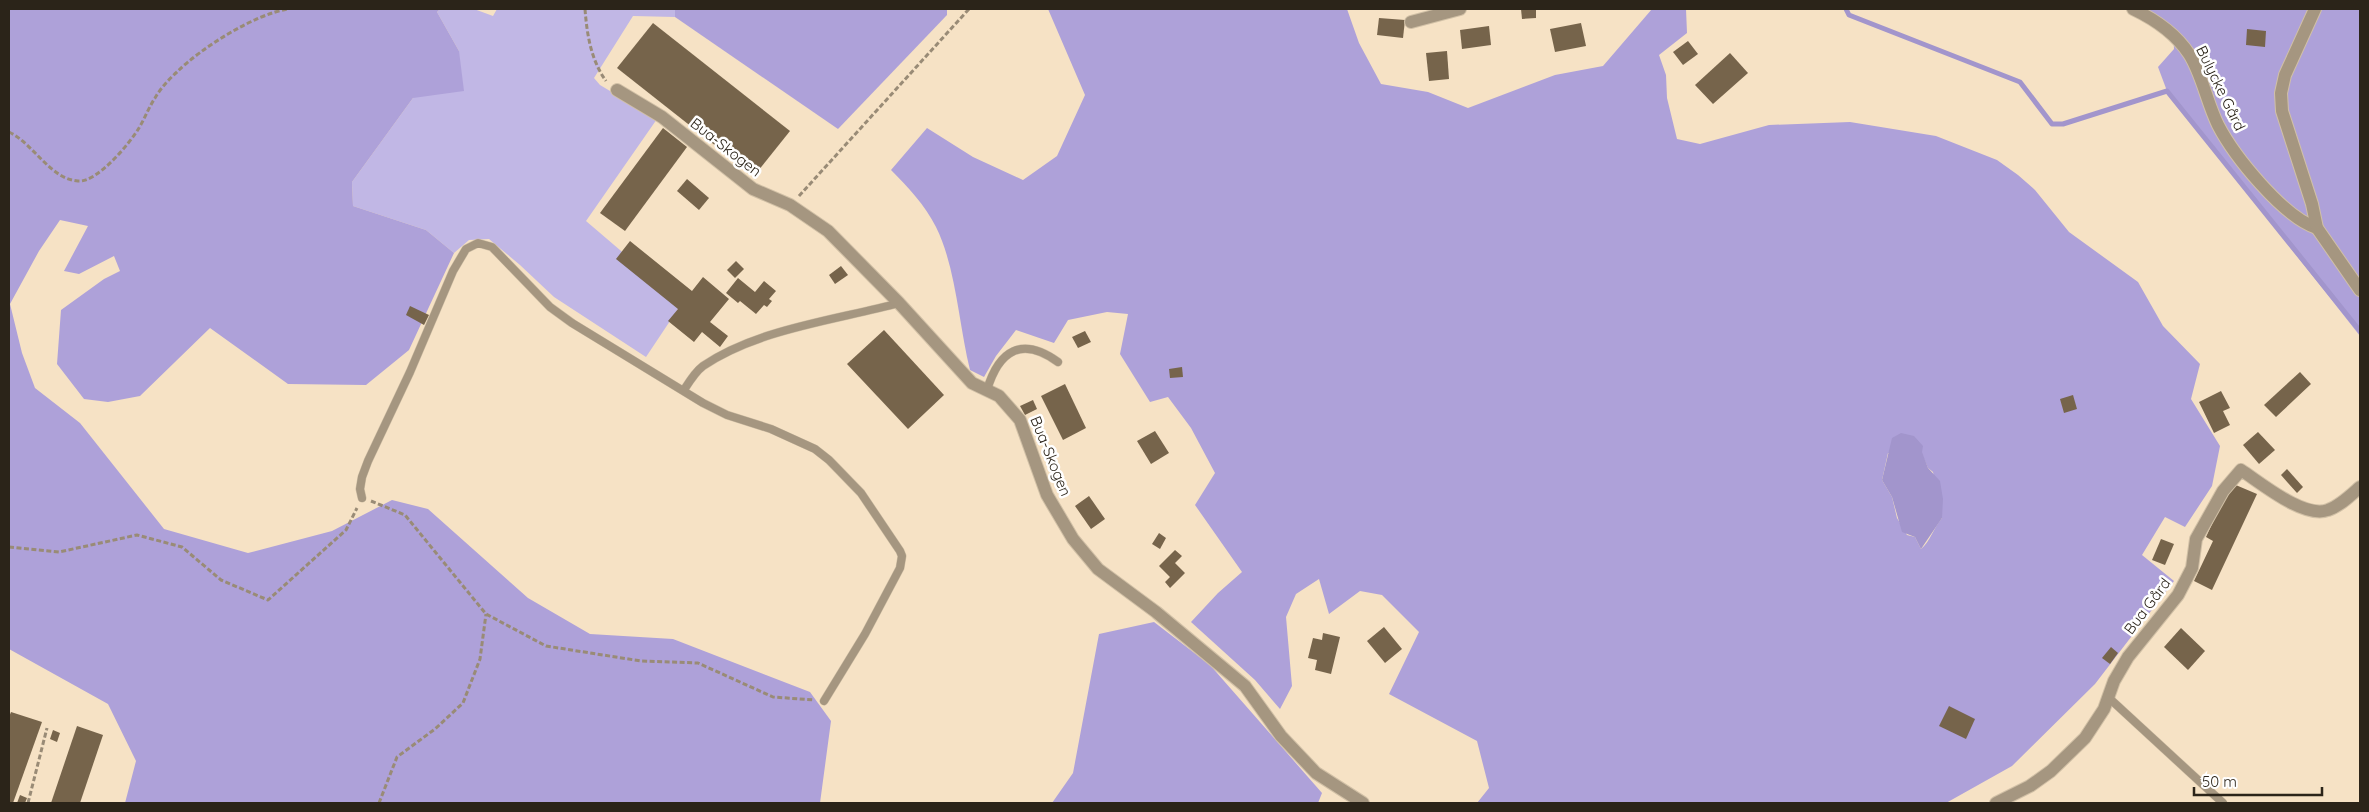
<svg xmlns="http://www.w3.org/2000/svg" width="2369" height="812" viewBox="0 0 2369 812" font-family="Quicksand,sans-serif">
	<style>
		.green { fill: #c1b7e5 }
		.forest { fill: #aea1d9; fill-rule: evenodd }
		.water { fill: #a295cc }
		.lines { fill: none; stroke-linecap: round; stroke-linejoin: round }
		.stream { stroke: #a295cc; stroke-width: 5 }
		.building { fill: #76644b }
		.service-casing { stroke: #d1c0a6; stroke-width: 9 }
		.minor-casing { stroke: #d1c0a6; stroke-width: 14 }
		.path { stroke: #998b76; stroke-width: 3; stroke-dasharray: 5 2.5; stroke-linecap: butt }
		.service { stroke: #a59680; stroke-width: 8 }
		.minor { stroke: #a59680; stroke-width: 12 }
		.labels { text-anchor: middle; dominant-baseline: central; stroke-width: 5; stroke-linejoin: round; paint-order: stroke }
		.street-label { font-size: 15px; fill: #2b2419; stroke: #fff }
	</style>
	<rect width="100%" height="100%" fill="#f6e2c5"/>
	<path class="green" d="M440 9H474L493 16 497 9H675V17L633 16 594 78 600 85 657 119 586 221 682 303 646 357 554 297 520 265 489 239 469 240 454 253 426 230 353 206 352 182 413 98 459 51 437 12Z"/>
	<g class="forest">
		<path d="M9 9H440L437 12 459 51 464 91 413 98 352 182 353 206 426 230 454 253 409 350 366 385 288 384 210 328 140 396 108 402 84 399 57 364 61 310 104 279 120 271 114 256 79 274 64 271 88 226 60 220 39 251 10 304 22 353 35 388 80 423 164 529 248 553 332 531 392 500 428 509 528 598 590 634 673 639 810 692 831 721 820 803H125L136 761 108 704 9 649Z"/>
		<path d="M675 9H947V15L838 129 675 17Z"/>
		<path d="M1048 9H1347L1359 43 1381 84 1428 92 1468 108 1555 75 1603 66 1652 9H1686L1687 33 1659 55 1666 75 1667 98 1677 139 1700 144 1769 125 1850 122 1936 136 1997 160 2018 175 2035 190 2069 232 2138 282 2163 326 2200 364 2191 399 2220 446 2212 486 2185 527 2165 517 2142 555 2174 581 2095 684 2012 766 1946 803H1477L1489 788 1477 741 1389 694 1419 632 1382 595 1360 591 1329 614 1319 579 1296 594 1286 617 1292 686 1280 709 1255 680 1191 622 1218 593 1242 572 1195 505 1215 473 1191 428 1168 397 1150 402 1120 354 1128 314 1107 312 1068 320 1054 343 1016 330 996 356 984 377 970 370C959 326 956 267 936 227 925 205 908 187 891 170L927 128 973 157 1023 180 1057 156 1085 95ZM1921 452 1928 468 1933 472 1942 518C1934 527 1930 542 1921 549L1915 537 1907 535 1897 518 1892 497 1882 480 1888 453Z"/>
		<path d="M2146 9H2360V336L2167 91 2158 67 2174 49 2173 29Z"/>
		<path d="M1154 622 1210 665 1322 793 1318 803H1052L1073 773 1099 634Z"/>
	</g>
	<path class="water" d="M1901 433 1914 436 1923 446 1922 452 1928 468 1940 481 1943 499 1942 518 1921 549 1915 537 1902 532 1892 497 1882 480 1892 438Z"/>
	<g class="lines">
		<path class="stream" d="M1846 9 1849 15 2020 82 2052 124H2063L2167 91 2360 331"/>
	</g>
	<g class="building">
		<path d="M1521 9H1536V18L1522 19Z"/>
		<path d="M1379 18 1405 20 1403 38 1377 35Z"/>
		<path d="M653 23 790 131 754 176 617 68Z"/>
		<path d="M1581 23 1586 46 1555 52 1550 29Z"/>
		<path d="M1489 26 1491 45 1462 49 1460 30Z"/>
		<path d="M2247 29 2266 31 2265 47 2246 45Z"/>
		<path d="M1688 41 1698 54 1683 65 1673 52Z"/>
		<path d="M1447 51 1449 79 1429 81 1426 53Z"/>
		<path d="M1730 53 1748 73 1713 104 1695 85Z"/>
		<path d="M663 128 687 147 625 231 600 213Z"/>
		<path d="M687 179 709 198 699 210 677 191Z"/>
		<path d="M630 241 692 291 703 277 729 299 710 322 728 336 720 347 702 332 694 342 668 321 678 309 616 259Z"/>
		<path d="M736 261 744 269 735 278 727 270Z"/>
		<path d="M841 266 848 275 835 284 829 275Z"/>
		<path d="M738 278 755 292 764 281 776 291 769 299 772 301 767 307 764 305 756 314 740 301 738 303 726 293Z"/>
		<path d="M410 306 429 315 424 325 406 315Z"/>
		<path d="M884 330 944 395 908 429 847 364Z"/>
		<path d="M1085 331 1091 342 1078 348 1072 337Z"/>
		<path d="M1182 367 1183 377 1170 378 1169 369Z"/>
		<path d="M2300 372 2311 384 2276 417 2264 405Z"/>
		<path d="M1065 384 1086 428 1063 440 1041 396Z"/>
		<path d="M2221 391 2230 408 2223 411 2230 425 2214 433 2199 402Z"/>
		<path d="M2073 395 2077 409 2064 413 2060 399Z"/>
		<path d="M1033 400 1037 409 1025 415 1020 406Z"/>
		<path d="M1155 431 1169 453 1151 464 1137 441Z"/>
		<path d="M2258 432 2275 450 2259 464 2243 445Z"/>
		<path d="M2287 469 2303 487 2297 493 2281 475Z"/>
		<path d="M2231 483 2257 494 2212 590 2194 581 2213 541 2206 537Z"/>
		<path d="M1089 496 1105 519 1091 529 1075 506Z"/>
		<path d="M1159 533 1166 538 1160 549 1152 544Z"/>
		<path d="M2161 539 2174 544 2165 565 2152 560Z"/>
		<path d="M1175 550 1182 556 1175 563 1185 573 1170 588 1165 582 1170 577 1159 566Z"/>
		<path d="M1384 627 1402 649 1385 663 1367 641Z"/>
		<path d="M2181 628 2205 651 2188 670 2164 647Z"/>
		<path d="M1323 633 1340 637 1331 674 1315 670 1317 660 1308 658 1313 638 1322 640Z"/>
		<path d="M2111 647 2118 653 2110 664 2102 658Z"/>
		<path d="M1949 706 1975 719 1966 739 1939 726Z"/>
		<path d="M11 712 42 722 13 803H9V717Z"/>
		<path d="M77 726 103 735 80 803H51Z"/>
		<path d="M53 730 60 733 57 742 50 739Z"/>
		<path d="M20 795 27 798 25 803H17Z"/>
	</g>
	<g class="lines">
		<defs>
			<g id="service">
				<path d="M684 390C689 382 695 372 703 366 757 329 836 320 899 303"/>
				<path d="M987 390C999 350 1022 336 1058 362"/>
				<path d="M362 498 360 489 362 477 368 461 410 372 453 271 466 249 478 243 492 247 550 307 572 323 703 403 727 415 771 429 815 449 829 460 861 493 900 551 902 556 900 568 865 634 824 701"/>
				<path d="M2109 698 2223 803"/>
			</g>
			<g id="minor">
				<path d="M2133 9C2154 19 2176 34 2189 54 2202 74 2207 103 2218 125 2234 156 2283 217 2317 228"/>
				<path d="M2315 9 2285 75 2281 93 2282 111 2312 204 2317 228 2360 290"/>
				<path d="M1411 22 1460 9"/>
				<path d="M617 90 662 117 753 189 790 205 828 231 899 303 972 383 999 396 1020 420 1047 495 1073 539 1098 569 1156 612 1245 686 1281 736 1316 773 1363 803"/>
				<path d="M1996 803 2030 786 2051 771 2085 738 2104 709 2114 681 2128 657 2178 595 2192 568 2196 539 2223 491 2241 470C2261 483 2304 519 2328 510 2340 506 2351 495 2360 487"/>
			</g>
		</defs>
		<use href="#service" class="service-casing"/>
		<use href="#minor" class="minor-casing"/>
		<g class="path">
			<path d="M585 9C587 35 591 60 606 81"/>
			<path d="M9 132C34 144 50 179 78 181 97 183 130 143 139 128 145 118 149 107 155 98 160 89 169 79 177 72 201 48 255 14 288 9"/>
			<path d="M799 196 969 9"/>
			<path d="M371 501 405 515 486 614 546 646 641 661 698 663 773 697 814 700"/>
			<path d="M9 547 59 552 137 535 182 547 221 580 268 600 346 530 357 508"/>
			<path d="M28 803 47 728"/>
			<path d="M379 803 397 757 435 729 463 703 480 659 486 614"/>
		</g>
		<use href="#service" class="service"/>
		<use href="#minor" class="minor"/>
	</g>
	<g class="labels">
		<g class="street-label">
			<text transform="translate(2221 88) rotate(64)">Bulycke Gård</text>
			<text transform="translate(726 147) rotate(38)">Bua-Skogen</text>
			<text transform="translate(1051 456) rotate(68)">Bua-Skogen</text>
			<text transform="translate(2147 606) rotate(-53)">Bua Gård</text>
		</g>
	</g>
	<rect width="2369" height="812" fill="none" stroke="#2b2419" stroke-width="20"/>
	<path d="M2194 787v8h128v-8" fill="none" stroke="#2b2419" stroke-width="2.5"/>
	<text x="2202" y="787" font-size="15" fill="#2b2419" stroke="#ffffff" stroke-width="4" paint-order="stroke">50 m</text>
</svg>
